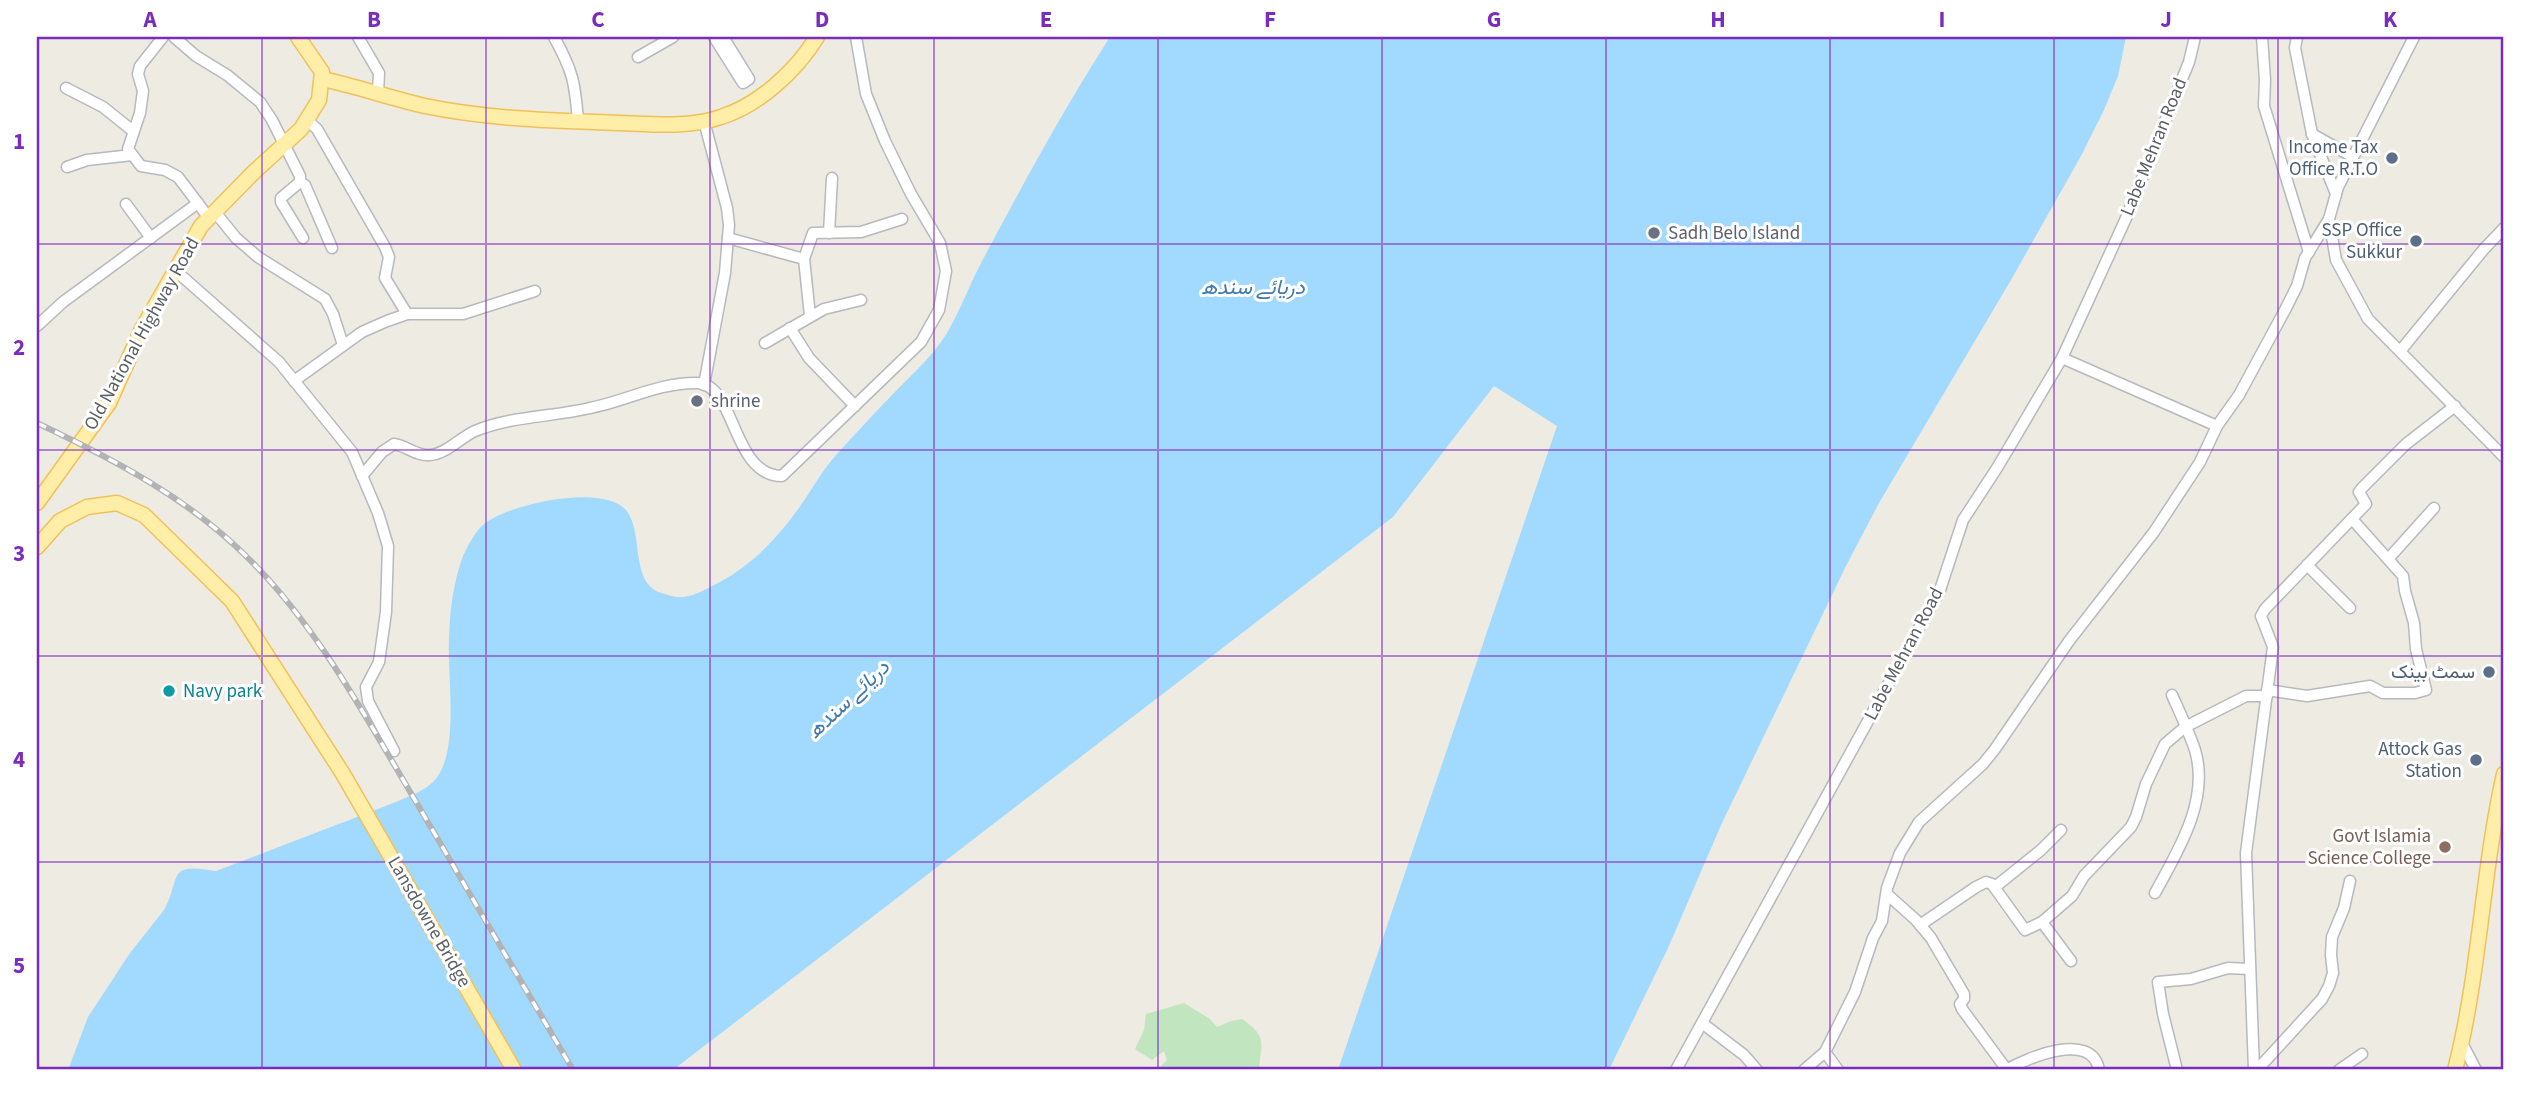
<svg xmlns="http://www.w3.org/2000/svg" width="2541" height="1107" viewBox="0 0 2541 1107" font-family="'Source Sans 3',Vazirmatn,sans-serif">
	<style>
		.green { fill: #c1e6bf }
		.water { fill: #a2daff }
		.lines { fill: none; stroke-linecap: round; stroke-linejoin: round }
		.minor-casing { stroke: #b6b9bd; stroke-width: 13 }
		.major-casing { stroke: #f1c159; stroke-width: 17 }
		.minor { stroke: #fff; stroke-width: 10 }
		.major { stroke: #ffeea7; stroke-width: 14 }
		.rail-casing { stroke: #b2b3b4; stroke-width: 6 }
		.rail { stroke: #fff; stroke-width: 3.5; stroke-dasharray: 10; stroke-linecap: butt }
		.grid { fill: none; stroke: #7b2cbf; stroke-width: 2; stroke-opacity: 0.55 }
		.service-dot { fill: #5c6f8a; stroke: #fff; stroke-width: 2.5 }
		.worship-dot { fill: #6b7280; stroke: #fff; stroke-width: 2.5 }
		.culture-dot { fill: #0f9aa8; stroke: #fff; stroke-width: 2.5 }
		.education-dot { fill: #8d6e63; stroke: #fff; stroke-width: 2.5 }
		.labels { text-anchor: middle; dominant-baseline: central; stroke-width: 6; stroke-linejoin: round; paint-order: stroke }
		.street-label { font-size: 19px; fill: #5b5f64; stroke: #fff }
		.service-label { font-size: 19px; fill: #4e5e75; stroke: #fff; text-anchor: end }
		.worship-label { font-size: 19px; fill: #5b616d; stroke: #fff; text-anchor: start }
		.culture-label { font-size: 19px; fill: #0d838f; stroke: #fff; text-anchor: start }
		.education-label { font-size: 19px; fill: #785e54; stroke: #fff; text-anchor: end }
		.water-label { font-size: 21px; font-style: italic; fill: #3f7ab1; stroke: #fff }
		.neatline { fill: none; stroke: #7b2cbf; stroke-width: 2.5 }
		.grid-label { font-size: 23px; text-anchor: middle; font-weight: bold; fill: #7b2cbf }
	</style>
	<rect width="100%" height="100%" fill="#eeebe3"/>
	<path class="green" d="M1184 1003 1210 1019 1217 1027 1231 1021 1242 1019C1268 1037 1261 1042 1259 1070H1157L1167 1060 1164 1051 1152 1060 1135 1049 1144 1030 1146 1014Z"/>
	<path class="water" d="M1110 37H2126L2118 76 2104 110 2081 156 2011 280 1879 503 1846 566 1722 823 1668 948 1609 1070H1338L1557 426 1494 386 1393 517 673 1070H68L88 1017 130 953 164 910C182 877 165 862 216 871L396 802C409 796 425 791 435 780 460 750 447 677 449 639 450 610 453 583 463 556 468 546 475 531 484 524 508 504 603 483 626 510 645 533 628 586 665 594 671 596 678 598 684 597 697 595 708 588 720 582 755 563 781 534 803 502 814 486 824 468 837 454 856 433 875 412 895 392 913 373 933 356 947 333 960 311 969 286 981 263 1022 186 1063 110 1110 37Z"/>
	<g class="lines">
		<defs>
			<g id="minor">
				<path d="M163 37 140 66 138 74 143 91 140 113 128 149 141 166 165 170 178 177 209 218"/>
				<path d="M174 37 196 56 227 75 260 102 272 120 300 176V182L281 198V202L303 238"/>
				<path d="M358 37 379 73 378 93"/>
				<path d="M554 37C573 71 575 83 578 121"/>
				<path d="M714 37 743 83 749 79 723 37"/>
				<path d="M2262 37 2265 80 2264 106 2309 252"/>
				<path d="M2297 37 2295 48 2312 134 2336 194"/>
				<path d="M638 57 673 37"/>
				<path d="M66 88 103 107 133 131"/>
				<path d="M307 120 317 129 385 247 389 257 385 278 407 314"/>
				<path d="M704 121 727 208 729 225 725 273 704 385"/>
				<path d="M2312 134 2353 157"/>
				<path d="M67 167 87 160 132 155"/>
				<path d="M300 182 305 185 332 248"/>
				<path d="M126 204 151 238"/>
				<path d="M215 212 236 238 258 257 325 299 333 314 343 345"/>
				<path d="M2329 219 2336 260 2368 319 2504 457"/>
				<path d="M829 233 832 178"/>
				<path d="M728 238 804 259"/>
				<path d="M176 271 279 362 352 452 378 513 388 546 386 612 379 662 366 687 368 701 394 751"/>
				<path d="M810 316 804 259 813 233 861 232 902 219"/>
				<path d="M37 326 63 302 198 203"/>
				<path d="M790 328 809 358 855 406"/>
				<path d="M765 343 824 309 861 300"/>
				<path d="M2401 350 2484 249 2504 228"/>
				<path d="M2062 358 2217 426"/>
				<path d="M294 381 362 332 387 321 407 314H463L535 291"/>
				<path d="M362 476 382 452 394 444C407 446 416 456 429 455 445 455 461 437 475 431 511 416 552 417 590 408 626 401 660 382 698 383 736 385 732 476 782 476L921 342 939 310 946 271 940 243 911 194 885 141 866 94 856 37"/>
				<path d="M2389 558 2434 508"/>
				<path d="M2307 565 2350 608"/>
				<path d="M2267 690 2307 696 2370 686 2383 693H2415L2426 690 2416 649 2414 623 2405 591 2403 576 2352 519"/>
				<path d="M1995 887 2041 850 2061 830"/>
				<path d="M2155 893C2178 851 2210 800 2195 750 2189 732 2180 713 2172 695"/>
				<path d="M1888 895 1916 920 1931 938 1964 994V999L1960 1004 1962 1009 2007 1070"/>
				<path d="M1920 925 1976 887 1986 882 1992 884 2025 930 2042 922"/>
				<path d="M2071 961 2042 922 2072 896 2084 876 2131 827 2136 817 2146 784 2165 744 2185 727 2246 696H2267"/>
				<path d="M1702 1023 1744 1055 1757 1070"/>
				<path d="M2462 1043 2476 1070"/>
				<path d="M1825 1052 1838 1070"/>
				<path d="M1676 1070 1940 590 1963 520 1997 468 2062 358 2127 216 2189 62 2195 37"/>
				<path d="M1804 1070 1825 1052 1855 992 1873 938 1882 921 1887 888 1900 853 1919 822 1983 764 1995 749 2069 641 2154 532 2200 462 2217 426 2239 395 2285 310 2297 286 2305 258 2329 219 2338 187 2414 37"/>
				<path d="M2006 1070C2027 1058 2092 1030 2099 1070"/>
				<path d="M2177 1070 2163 1014 2158 982 2191 979 2228 968 2250 969"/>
				<path d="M2254 1070 2246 853 2273 647 2261 616 2265 609 2366 504 2359 492 2362 488 2406 444 2455 406"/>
				<path d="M2257 1070 2322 999 2329 986 2333 973 2331 955 2332 937 2344 908 2350 881"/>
				<path d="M2339 1070 2362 1054"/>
			</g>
			<g id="major">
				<path d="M322 79C356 86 390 98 425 106 488 119 555 121 620 123 653 124 689 128 721 117 759 105 796 71 817 37"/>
				<path d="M37 503 109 403 142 329 201 226 254 172 301 129 319 100 322 72 298 37"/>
				<path d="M37 547 60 521 87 507 117 503 144 515 232 601 343 774 514 1070"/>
				<path d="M2455 1070C2480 973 2482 872 2504 774"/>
			</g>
		</defs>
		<use href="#minor" class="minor-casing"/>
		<use href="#major" class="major-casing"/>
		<use href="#minor" class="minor"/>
		<use href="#major" class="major"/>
		<defs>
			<path id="rail" d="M37 423C113 459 190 499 250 560 317 627 364 714 412 795 466 887 519 979 573 1070"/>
		</defs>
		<use href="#rail" class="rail-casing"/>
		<use href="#rail" class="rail"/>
	</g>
	<path class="grid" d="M262 37V1070M486 37V1070M710 37V1070M934 37V1070M1158 37V1070M1382 37V1070M1606 37V1070M1830 37V1070M2054 37V1070M2278 37V1070M37 244H2504M37 450H2504M37 656H2504M37 862H2504"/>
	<g class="service-dot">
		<circle cx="2392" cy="158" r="7"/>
		<circle cx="2416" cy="241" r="7"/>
		<circle cx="2489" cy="672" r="7"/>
		<circle cx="2476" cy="760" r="7"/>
	</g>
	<g class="worship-dot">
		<circle cx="1654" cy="233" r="7"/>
		<circle cx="697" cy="401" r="7"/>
	</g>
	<circle class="culture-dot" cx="169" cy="691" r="7"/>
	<circle class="education-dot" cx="2445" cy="847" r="7"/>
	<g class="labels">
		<g class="street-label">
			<text transform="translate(2154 147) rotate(-68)">Labe Mehran Road</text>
			<text transform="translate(142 334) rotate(-61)">Old National Highway Road</text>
			<text transform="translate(1904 654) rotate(-62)">Labe Mehran Road</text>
			<text transform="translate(429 922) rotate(60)">Lansdowne Bridge</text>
		</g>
		<g class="service-label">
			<text x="2378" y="147">Income Tax<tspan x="2378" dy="22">Office R.T.O</tspan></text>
			<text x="2402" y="230">SSP Office<tspan x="2402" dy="22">Sukkur</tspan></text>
			<text x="2475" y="672">سمٹ بینک</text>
			<text x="2462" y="749">Attock Gas<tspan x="2462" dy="22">Station</tspan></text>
		</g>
		<g class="worship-label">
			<text x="1668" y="233">Sadh Belo Island</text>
			<text x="711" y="401">shrine</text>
		</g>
		<g class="culture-label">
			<text x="183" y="691">Navy park</text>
		</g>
		<g class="education-label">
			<text x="2431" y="836">Govt Islamia<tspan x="2431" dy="22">Science College</tspan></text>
		</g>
		<g class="water-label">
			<text x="1253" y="287">دریائے سندھ</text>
			<text transform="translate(848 699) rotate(-43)">دریائے سندھ</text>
		</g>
	</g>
	<rect width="2541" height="1107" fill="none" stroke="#ffffff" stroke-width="77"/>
	<rect x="38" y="38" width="2464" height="1030" class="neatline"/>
	<g class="grid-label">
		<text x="150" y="27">A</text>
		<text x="374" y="27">B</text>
		<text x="598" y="27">C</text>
		<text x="822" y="27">D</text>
		<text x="1046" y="27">E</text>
		<text x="1270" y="27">F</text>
		<text x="1494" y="27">G</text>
		<text x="1718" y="27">H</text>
		<text x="1942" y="27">I</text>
		<text x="2166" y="27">J</text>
		<text x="2390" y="27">K</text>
		<text x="19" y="149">1</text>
		<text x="19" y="355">2</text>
		<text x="19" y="561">3</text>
		<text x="19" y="767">4</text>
		<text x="19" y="973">5</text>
	</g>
</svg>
